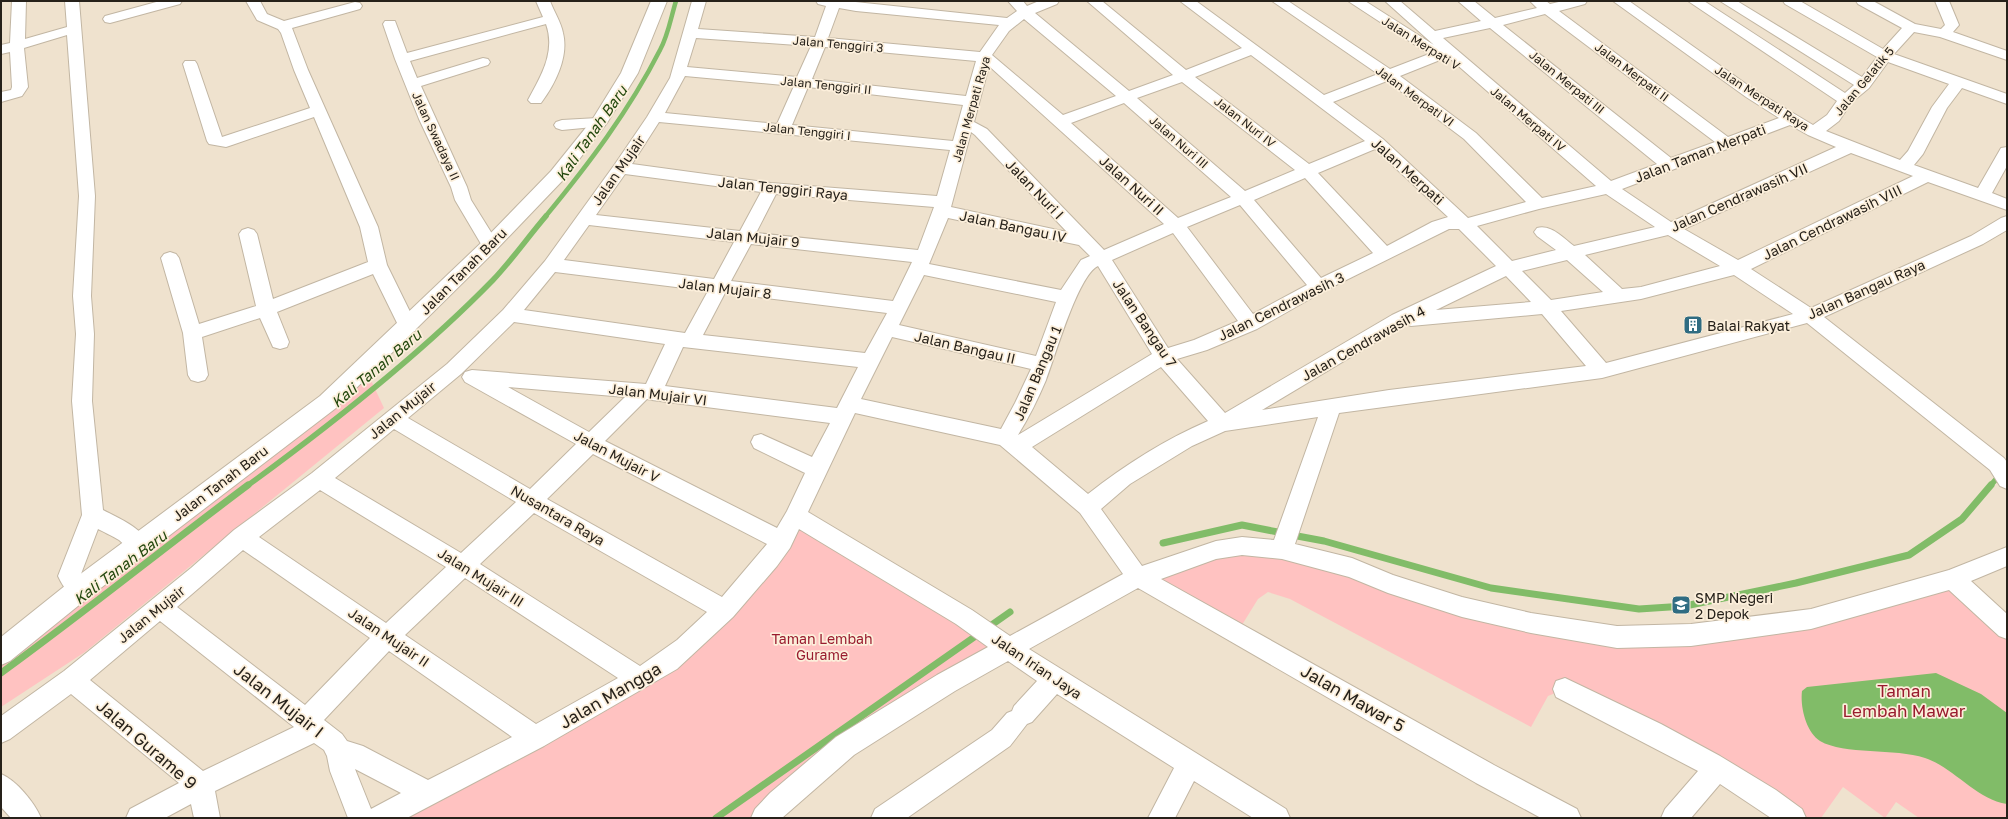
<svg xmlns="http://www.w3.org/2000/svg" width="2008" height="819" viewBox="0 0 2008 819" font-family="'Golos Text',sans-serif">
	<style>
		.green { fill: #ffc2c1 }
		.water { fill: #81bc68 }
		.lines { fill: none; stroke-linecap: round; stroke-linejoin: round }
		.stream-far2 { stroke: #81bc68; stroke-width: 4.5 }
		.stream-far1 { stroke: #81bc68; stroke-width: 5.5 }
		.stream { stroke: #81bc68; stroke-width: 7 }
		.minor-casing { stroke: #c2b6a3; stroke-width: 2 }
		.major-casing { stroke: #c2b6a3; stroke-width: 2 }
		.minor { fill: #fff; fill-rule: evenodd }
		.major { fill: #fff; fill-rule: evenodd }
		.labels { text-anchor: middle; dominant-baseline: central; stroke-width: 3.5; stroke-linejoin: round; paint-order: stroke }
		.far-street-label { font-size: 12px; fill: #26211a; stroke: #fcefdb }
		.street-label { font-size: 14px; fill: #26211a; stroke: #fcefdb }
		.poi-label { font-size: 14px; fill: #26211a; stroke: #fcefdb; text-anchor: start }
		.park-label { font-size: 14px; fill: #991b2e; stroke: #fcefdb }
		.water-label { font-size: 15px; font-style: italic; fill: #23480e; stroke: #fcefdb }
		.near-park-label { font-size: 17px; fill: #991b2e; stroke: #fcefdb }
		.near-street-label { font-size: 17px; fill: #26211a; stroke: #fcefdb }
	</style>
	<rect width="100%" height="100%" fill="#efe2ce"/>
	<g class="green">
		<path d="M368 374 384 408 85 652 1 707V658Z"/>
		<path d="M796 516 1008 648 946 683 764 818H380L669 661Z"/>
		<path d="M1242 546 1462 607 1691 635 1953 579 2007 629V818H1919L1896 802 1885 818 1843 787 1821 818H1793L1565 689 1548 696 1531 727 1290 599 1268 592 1258 599 1237 633 1138 577Z"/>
	</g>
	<path class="water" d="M1936 673 1981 694 2007 713V804C1975 799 1955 768 1925 758 1895 748 1844 755 1820 741 1806 732 1800 707 1802 691L1807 687Z"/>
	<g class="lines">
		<path class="stream-far2" d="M545 217C588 165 629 111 660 50 668 36 671 17 676 1"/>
		<g class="stream-far1">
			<path d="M247 486C332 424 420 355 493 280 512 260 528 237 546 216"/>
			<path d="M1990 486 2007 467"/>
		</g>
		<g class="stream">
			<path d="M1292 535 1324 541 1491 588 1639 609 1685 606 1796 583 1909 555 1962 519 1991 485"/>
			<path d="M1163 543 1242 525 1283 533"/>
			<path d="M1 673C85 612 165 547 248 485"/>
			<path d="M716 818 1010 612"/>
		</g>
		<defs>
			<g id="minor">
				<path d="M12 1H26L25 39 67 27 65 1H79L95 196 91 296 94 334 92 401 103 510C120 519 141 527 150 545L147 552C133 557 129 548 119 540 113 536 105 533 98 529L81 574 91 589 88 596C73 602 64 589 58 576L82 515 72 401 76 334 73 296 79 196 67 35 24 48 28 87 22 96 1 102V92L11 90 12 87 10 52 1 54V45L10 43Z"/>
				<path d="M160 1H182L180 4 110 23 105 22 103 19 105 16Z"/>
				<path d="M246 1H260L267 14 284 21 355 2 360 3 362 6 360 9 292 28 308 70 378 227 387 265 417 326 415 331 408 333 401 331 373 274 277 312 289 342 287 347 280 349 273 347 260 318 202 337 208 375 205 380 198 382 191 380 188 375 183 333 161 258 164 254 170 252 176 254 179 258 199 324 256 306 239 234 242 230 248 228 254 230 257 234 273 299 368 262 360 227 314 117 232 145 226 147 209 144 207 141 183 64 185 61H195L197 64 222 137 310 108 294 70 281 33 278 29 257 20Z"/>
				<path d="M536 1H550C554 12 561 22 563 33 569 57 555 84 541 103H531L528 100C541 76 556 52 546 24L410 61 417 78 483 58 488 59 490 62 488 65 421 86 467 187 471 200 499 245 496 249 490 251 484 249 455 200 451 187 419 119 395 59 383 24 385 21H395L407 53 543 17Z"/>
				<path d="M692 1H706L698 29 815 37 826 6 818 4 816 1H846L1007 18 1017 11 1008 1H1023L1027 6 1039 1H1059L1057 4 1035 13 1129 91 1173 75 1087 1H1102L1186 70 1242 48 1180 1H1196L1324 95 1378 74 1272 1H1288L1390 69 1429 54 1348 1H1365L1434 45 1385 1H1400L1435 31 1481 21 1458 1H1474L1495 18 1537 8 1530 1H1546L1550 4 1563 1H1587L1585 4 1559 11 1728 137 1779 118 1746 97 1613 1H1629L1756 91 1813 125 1827 115 1837 101 1688 1H1704L1845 93 1854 85 1720 1H1737L1862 77 1877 57 1785 4 1783 1H1800L1883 49 1902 28 1858 4 1856 1H1873L1915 24 1941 29 1945 25 1935 1H1949L1959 25 1953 32 2007 51V60L1940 37 1914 32 1894 54 2007 94V104L1962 88 1947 108 1923 154 1914 165 1978 188 2001 148 2007 147V166L1992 193 2007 199V210L1928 182 1751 269 1811 308 1971 236 2001 218 2007 216V230L1983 244 1824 317 2004 458 2007 462V489L2000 486 1990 470 1807 323 1602 378 1339 413 1295 544 1352 558 1393 575 1462 597 1531 613 1617 626 1691 624 1811 609 1949 570 2007 547V566L1971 581 2007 614V639L1999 636 1949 590 1811 629 1691 646 1617 648 1531 633 1462 617 1388 593 1349 577 1282 559 1242 555 1216 559 1161 579 1494 765 1577 809 1581 818H1541L1476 783 1138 588 1029 649 1286 809 1290 818H1253L1194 781 1175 818H1148L1174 768 1057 694 1032 722 1027 724 1010 746 907 818H871L875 809 992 730 1007 713 1012 711 1014 706 1037 681 1008 661 955 691 854 755 782 818H751L755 809 770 793 836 737 937 675 988 647 956 624 799 529 790 548 777 566 733 617 677 669 544 746 407 818H348L330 771 327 756 324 750 314 743 215 791 220 818H194L191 804 165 818H126L130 809 179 783 71 694 10 739 1 743V716L64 671 191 568 234 530 312 473 447 364 503 310 545 261 615 164 647 117 670 78ZM839 8 856 11 999 25 980 52 828 38ZM1545 14 1715 142 1671 158 1503 25ZM1024 19 1116 96 1063 115 992 55 1009 31ZM1490 28 1657 164 1611 181 1443 38ZM696 38 811 46 797 77 687 67ZM825 47 976 61 966 96 812 79ZM1251 55 1365 141 1309 164 1195 77ZM1447 56 1596 186 1542 198 1476 133 1400 76 1445 58ZM1888 62 1949 84 1932 107 1908 151 1900 160 1826 131 1839 121 1851 103 1869 88ZM989 66 1164 224 1104 250 987 129 974 122ZM685 76 794 86 777 124 665 113ZM1387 81 1464 139 1526 202 1468 218 1383 139 1333 102ZM1182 82 1295 170 1245 191 1137 98ZM808 87 963 105 953 141 792 125ZM1124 103 1231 197 1178 218 1071 123ZM659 122 950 150 937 196 771 183 632 164ZM1790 125 1808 135 1836 147 1671 222 1622 189ZM971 132 975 135 1067 232 951 207ZM1375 149 1448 217 1432 222 1387 246 1318 173ZM1851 153 1913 176 1738 260 1684 229ZM625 174 761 192 740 231 596 215ZM1305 178 1373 253 1321 278 1254 200ZM776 194 934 207 918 250 756 233ZM1606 194 1655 227 1574 246C1563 238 1551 224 1537 228L1534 232 1537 236 1556 250 1512 261 1477 226 1539 209ZM1240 205 1307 285 1253 314 1187 227ZM948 218 1079 245 1090 256 1081 260 1061 290 929 264ZM589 225 734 242 714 279 564 260ZM1449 229H1459L1496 266 1392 315 1225 413 1177 359 1207 350 1257 329 1324 291ZM1173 233 1238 321 1194 340 1168 348 1112 260ZM1668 235 1720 266 1641 287 1622 289 1585 255ZM751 244 912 262 893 301 731 281ZM1567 260 1603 292 1551 300 1522 271ZM1098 266 1152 354 1018 435C1029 417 1038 399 1046 380 1055 357 1078 275 1098 266ZM555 272 708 291 685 333 524 310ZM924 275 1056 302 1036 356 899 325ZM1734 275 1793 314 1606 363 1561 311 1641 299ZM1506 276 1531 302 1436 310ZM725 293 887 313 865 353 703 335ZM1542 314 1586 366 1389 390 1262 410 1406 324 1411 326ZM514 322 665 344 646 384 472 370 465 372 462 377 465 382 576 444 530 489 408 418 461 374ZM892 337 1031 369 1015 403 1001 429 861 399ZM683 347 858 367 837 408 665 386ZM1161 367 1208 421C1164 440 1125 465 1088 494L1032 447ZM508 387 625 397 589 432ZM647 399 652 400 830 423 812 457 761 434 754 436 751 442 754 448 805 473 787 511 777 528 605 441ZM855 413 1000 445 1080 513 1123 574 1010 636 972 610 808 512ZM1318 417 1274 540 1242 537 1216 541 1142 566 1101 509 1130 484 1192 446 1225 431ZM394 429 516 502 461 553 335 478ZM593 454 767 544 722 597 547 499ZM320 490 446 567 386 623 259 537ZM534 513 707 612 677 640 640 666 480 564ZM243 550 370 638 305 705 177 607ZM465 578 618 678 536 724 405 635ZM160 621 294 727 203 771 90 680ZM389 651 512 737 428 780 363 746 347 741 342 734 324 720ZM355 769 401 793 371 809Z"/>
				<path d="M598 118 604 120 606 123 604 126 562 130 556 128 554 125 556 122 562 120Z"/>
				<path d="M1565 678 1661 724 1720 756 1776 790 1802 809 1806 818H1771L1720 784 1691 818H1661L1665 809 1698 771 1556 697 1553 689 1556 681Z"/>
				<path d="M1 774C17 781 34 802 41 818H11L1 807Z"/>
			</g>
			<path id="major" d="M651 1H667L638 73 607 123 564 179 495 251 336 408 89 597 10 661 1 665V637L71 581 320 396 482 242 551 171 592 120 621 73Z"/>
		</defs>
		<use href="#minor" class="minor-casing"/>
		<use href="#major" class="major-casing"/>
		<use href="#minor" class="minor"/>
		<use href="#major" class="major"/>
	</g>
	<defs>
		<symbol id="building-square" viewBox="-11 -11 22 22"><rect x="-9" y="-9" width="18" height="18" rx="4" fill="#2f6c82" stroke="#fcefdb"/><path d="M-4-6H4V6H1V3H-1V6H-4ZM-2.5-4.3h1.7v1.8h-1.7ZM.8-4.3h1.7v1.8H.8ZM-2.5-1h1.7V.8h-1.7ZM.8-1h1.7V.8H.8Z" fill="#fff"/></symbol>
		<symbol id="school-square" viewBox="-11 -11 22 22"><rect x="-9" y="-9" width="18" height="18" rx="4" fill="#2f6c82" stroke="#fcefdb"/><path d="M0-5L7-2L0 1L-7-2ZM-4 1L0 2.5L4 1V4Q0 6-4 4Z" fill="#fff"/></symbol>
	</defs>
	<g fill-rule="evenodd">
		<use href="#building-square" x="1682" y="314" width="22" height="22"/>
		<use href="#school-square" x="1670" y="594" width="22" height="22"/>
	</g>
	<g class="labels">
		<g class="far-street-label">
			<text transform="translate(1421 43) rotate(32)">Jalan Merpati V</text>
			<text transform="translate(838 44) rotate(5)">Jalan Tenggiri 3</text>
			<text transform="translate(1632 72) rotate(37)">Jalan Merpati II</text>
			<text transform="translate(1864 81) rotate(-50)">Jalan Gelatik 5</text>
			<text transform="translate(1567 82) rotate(39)">Jalan Merpati III</text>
			<text transform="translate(826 85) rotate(6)">Jalan Tenggiri II</text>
			<text transform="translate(1415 96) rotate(36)">Jalan Merpati VI</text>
			<text transform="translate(1762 98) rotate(33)">Jalan Merpati Raya</text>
			<text transform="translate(971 109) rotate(-74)">Jalan Merpati Raya</text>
			<text transform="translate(1528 119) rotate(40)">Jalan Merpati IV</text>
			<text transform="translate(1245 122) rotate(38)">Jalan Nuri IV</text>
			<text transform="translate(807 131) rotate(6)">Jalan Tenggiri I</text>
			<text transform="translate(436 136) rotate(65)">Jalan Swadaya II</text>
			<text transform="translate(1179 142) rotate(41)">Jalan Nuri III</text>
		</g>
		<g class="street-label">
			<text transform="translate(1700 153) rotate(-21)">Jalan Taman Merpati</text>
			<text transform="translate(618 170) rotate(-55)">Jalan Mujair</text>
			<text transform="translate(1408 171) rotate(42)">Jalan Merpati</text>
			<text transform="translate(1132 185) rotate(42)">Jalan Nuri II</text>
			<text transform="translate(783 188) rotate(6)">Jalan Tenggiri Raya</text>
			<text transform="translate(1035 189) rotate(46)">Jalan Nuri I</text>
			<text transform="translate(1739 197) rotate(-24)">Jalan Cendrawasih VII</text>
			<text transform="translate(1832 222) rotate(-26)">Jalan Cendrawasih VIII</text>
			<text transform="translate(1013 226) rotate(12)">Jalan Bangau IV</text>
			<text transform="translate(753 237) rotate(6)">Jalan Mujair 9</text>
			<text transform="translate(463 271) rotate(-45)">Jalan Tanah Baru</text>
			<text transform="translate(725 288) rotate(7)">Jalan Mujair 8</text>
			<text transform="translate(1866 289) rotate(-24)">Jalan Bangau Raya</text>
			<text transform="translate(1281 306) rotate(-26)">Jalan Cendrawasih 3</text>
			<text transform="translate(1145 323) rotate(56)">Jalan Bangau 7</text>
			<text transform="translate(1363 343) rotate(-29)">Jalan Cendrawasih 4</text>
			<text transform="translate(965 347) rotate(13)">Jalan Bangau II</text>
			<text transform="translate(1037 373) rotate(-67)">Jalan Bangau 1</text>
			<text transform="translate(658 394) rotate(7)">Jalan Mujair VI</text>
			<text transform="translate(402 410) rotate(-39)">Jalan Mujair</text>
			<text transform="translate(617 456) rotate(28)">Jalan Mujair V</text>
			<text transform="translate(220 483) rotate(-37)">Jalan Tanah Baru</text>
			<text transform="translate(558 515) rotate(30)">Nusantara Raya</text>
			<text transform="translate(481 577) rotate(32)">Jalan Mujair III</text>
			<text transform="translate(151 614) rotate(-39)">Jalan Mujair</text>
			<text transform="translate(389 637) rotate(34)">Jalan Mujair II</text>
			<text transform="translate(1037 666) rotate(34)">Jalan Irian Jaya</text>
		</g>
		<g class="poi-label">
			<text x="1707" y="325">Balai Rakyat</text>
			<text x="1695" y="597">SMP Negeri<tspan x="1695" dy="16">2 Depok</tspan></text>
		</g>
		<g class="park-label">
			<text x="822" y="638">Taman Lembah<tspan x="822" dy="16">Gurame</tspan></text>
		</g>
		<g class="water-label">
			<text transform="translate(591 133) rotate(-55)">Kali Tanah Baru</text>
			<text transform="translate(376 368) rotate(-40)">Kali Tanah Baru</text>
			<text transform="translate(120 567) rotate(-37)">Kali Tanah Baru</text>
		</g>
		<g class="near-park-label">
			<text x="1904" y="690">Taman<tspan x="1904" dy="20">Lembah Mawar</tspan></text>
		</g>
		<g class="near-street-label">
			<text transform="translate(610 695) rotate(-30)">Jalan Mangga</text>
			<text transform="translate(1353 698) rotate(30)">Jalan Mawar 5</text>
			<text transform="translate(279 700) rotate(38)">Jalan Mujair I</text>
			<text transform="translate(147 744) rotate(41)">Jalan Gurame 9</text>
		</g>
	</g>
	<rect width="2008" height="819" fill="none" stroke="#26211a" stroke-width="4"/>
</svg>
